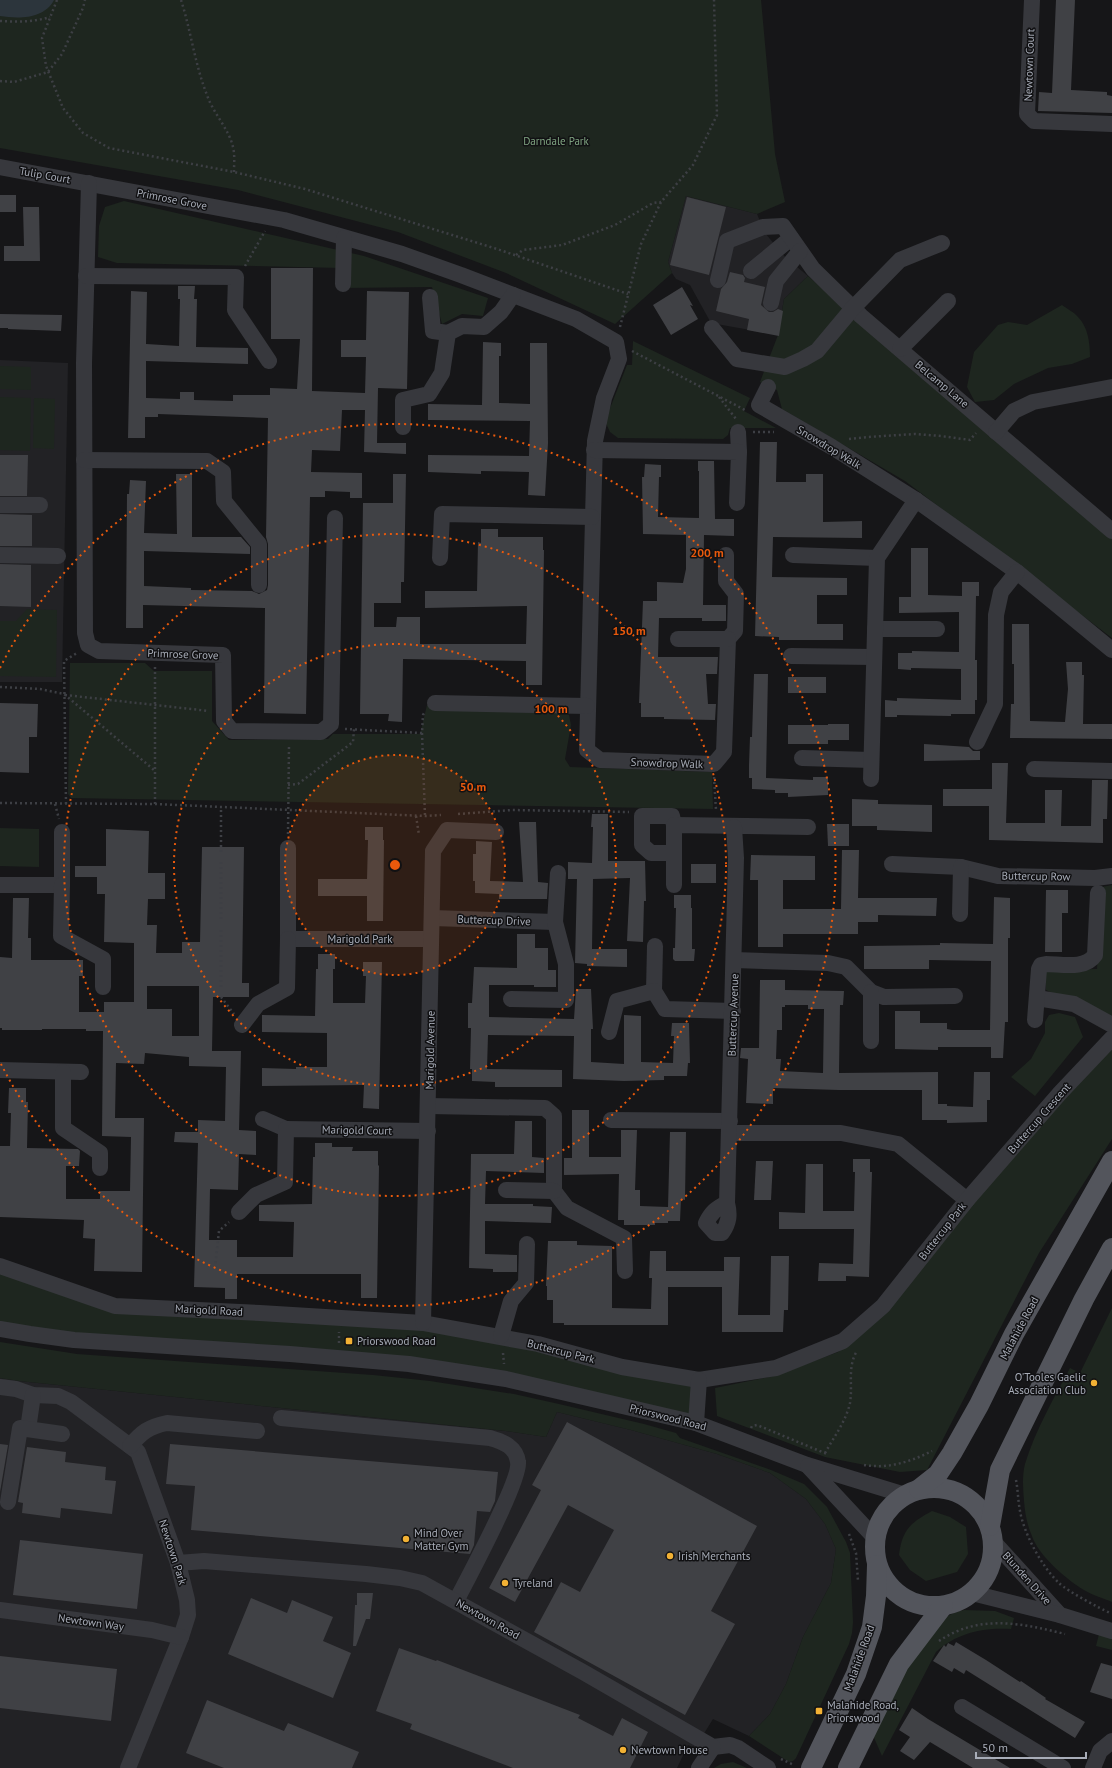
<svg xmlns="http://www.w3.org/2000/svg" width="1112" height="1768" viewBox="0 0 1112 1768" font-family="'PT Sans',sans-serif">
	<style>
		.built { fill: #222225 }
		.green { fill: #1e261f }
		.water { fill: #2c353c }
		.building { fill: #404145; fill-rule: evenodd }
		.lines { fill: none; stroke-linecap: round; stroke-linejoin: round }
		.path { stroke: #3d3f44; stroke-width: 2.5; stroke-dasharray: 2 3; stroke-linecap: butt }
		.minor { stroke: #37383d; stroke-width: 16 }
		.major { stroke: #53555c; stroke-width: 20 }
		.ring { fill: none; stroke: #e8590c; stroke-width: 2; stroke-dasharray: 2 4 }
		.poi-dot { fill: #f2b134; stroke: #111113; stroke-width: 1.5 }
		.labels { text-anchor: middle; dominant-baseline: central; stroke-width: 3; stroke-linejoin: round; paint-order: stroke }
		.street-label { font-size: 11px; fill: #a8adb8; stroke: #111113 }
		.park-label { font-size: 11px; fill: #7fa381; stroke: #111113 }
		.poi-label { font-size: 11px; fill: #a8adb8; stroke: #111113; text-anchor: start }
		.centre { fill: #e8590c; stroke: #111113; stroke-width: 2 }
		.ring-label { font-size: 12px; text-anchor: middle; font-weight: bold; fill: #e8590c; stroke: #111113; stroke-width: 3; stroke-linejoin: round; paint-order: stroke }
	</style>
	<rect width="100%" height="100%" fill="#161618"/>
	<g class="built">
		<path d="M686 196 757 214 765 233 786 258 808 276 784 299 778 335 711 323 690 285 676 279 672 273 668 262Z"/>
		<path d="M0 360 68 363 62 682H0Z"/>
		<path d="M0 1378 19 1381 506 1431 546 1437 557 1412 631 1430 717 1454 770 1473 806 1499 825 1524 836 1549 831 1583 803 1637 786 1684 770 1714 749 1736 713 1719 695 1748 688 1745 677 1768H0Z"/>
	</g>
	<g class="green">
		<path d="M0 0H761L775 154 785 202 757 214 686 196 668 262 672 273 615 324 506 273 398 232 238 190 0 148Z"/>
		<path d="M124 201 364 256 488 298 483 316 462 314 442 324 432 287 343 288 341 268 117 263 98 257 99 226 105 207Z"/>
		<path d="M808 276 1112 539V638L905 481 782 409 777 390 760 382 778 335 784 299Z"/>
		<path d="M1062 305C1067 309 1074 312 1078 317 1088 327 1090 343 1090 357L1072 364 1048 368 1014 384 994 400 975 402 967 387 974 352 998 325 1008 322 1027 325Z"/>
		<path d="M633 341 750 398 744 411 776 428H730L728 435 723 439 618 438 610 432 605 421 627 365H632Z"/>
		<path d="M0 366 31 367V390L0 389Z"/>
		<path d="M0 397 31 398 30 451 0 450Z"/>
		<path d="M34 398 55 399 54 449 33 448Z"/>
		<path d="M27 609 57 610 56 677 0 676V621H16Z"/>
		<path d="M70 663H145L154 671H212V721L229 740 328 739 333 734H420L427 705 555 707 569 715 571 725 565 759 570 767 712 772 713 809 71 798 68 794Z"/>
		<path d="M0 828 39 829V867L0 866Z"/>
		<path d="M1112 885V1020L1111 1021 1046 990V970L1097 969 1102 887Z"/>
		<path d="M1059 1013 1075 1017 1083 1037 1035 1096 1011 1077 1031 1059 1045 1033V1022L1049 1015Z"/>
		<path d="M1112 1042V1139L1039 1253 927 1470 900 1472 825 1457 717 1416 715 1388 774 1376 838 1352 896 1301 1004 1157Z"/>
		<path d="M0 1266 115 1306 423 1323 699 1380 696 1423 506 1378 0 1328Z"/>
		<path d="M1112 1308V1602C1103 1598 1092 1595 1084 1590 1067 1580 1038 1555 1032 1536 1027 1525 1025 1513 1024 1501 1023 1489 1022 1476 1025 1464 1035 1431 1054 1398 1070 1368L1080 1373Z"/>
		<path d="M0 1342 77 1354 373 1375 430 1381 514 1394 559 1404 644 1424 676 1433 680 1438 771 1470 804 1484 827 1507 846 1542 850 1553 853 1622 852 1633 849 1644 796 1758 793 1761 789 1762 749 1736 770 1714 786 1684 803 1637 831 1583 836 1549 825 1524 806 1499 770 1473 717 1454 631 1430 557 1412 546 1437 506 1431 19 1381 0 1378Z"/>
		<path d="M932 1511 950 1517 966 1527 968 1554 957 1572 926 1581 910 1570 899 1555C902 1530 910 1523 932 1511Z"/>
		<path d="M964 1610 995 1611 1014 1618 1011 1629C984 1627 956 1633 936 1652L882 1756 872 1733C891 1695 919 1618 964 1610Z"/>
		<path d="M1100 1630 1112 1633V1650L1096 1646Z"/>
		<path d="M733 1762 747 1768H714L721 1764Z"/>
	</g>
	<path class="water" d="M0 0H54C44 19 19 19 0 16Z"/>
	<g class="building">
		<path d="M1056 0H1075L1071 90 1107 92V95L1112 96V113L1038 111 1039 92 1052 93Z"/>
		<rect x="0" y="195" width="16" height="17"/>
		<path d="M687 197 726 207 709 275 670 265Z"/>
		<path d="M23 207H39L40 261H4V246H24Z"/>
		<path d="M271 268H313L312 391 365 393 366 357H341V340H366L367 291 409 292 407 389 378 388 377 443H406V454L364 452 365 410H342L340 451 312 450 311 472 362 473V498H350V492L325 491V497H310L306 714 264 713 265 608 143 605V628H126L127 494H129L130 480 146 481 144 533 177 534 176 474H192V537H241L250 547V554L144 551V586L191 588V590L252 591 259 594 267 590 268 585V544L266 537 268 418 158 414V417H145V438H128L131 291 147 292 146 344 179 346 180 299H178V286H195L194 299H197L196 347 248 348V364L146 361V398L180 399V392H194V400L233 401V395H270V388L297 389 300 339H271Z"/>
		<path d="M730 272 743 275 745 278 744 282 765 287 761 305 769 312H773L778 309 783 311 779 336 747 330 749 319 716 311 721 289 727 282Z"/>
		<path d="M682 287 693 306 690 305 698 319 671 335 653 305Z"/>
		<path d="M0 314 62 315 61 331 8 329V328H0Z"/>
		<path d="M483 342 501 343V356H499V403L530 404V343H547L548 443 545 496 528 495 529 472 481 471V474L428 472V455L529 456 530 421 428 420V404L482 405Z"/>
		<path d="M760 442H777L776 482H806V474H823V522L862 521V538L773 537 772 577 847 578V595H817V624H843V640H779V637L755 636Z"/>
		<path d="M0 455H28L27 496H0Z"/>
		<path d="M698 461H714L715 519H734V536L704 535 703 605H726V621H702V618H659L658 657H718L717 674H706L708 704H716L715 720 664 719V717H641V703H639L643 601H657V582L683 583 686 569V535L643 534 642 477H644L645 464 661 465V477H659L658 517 699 518V471H698Z"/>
		<path d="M393 474H406L404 582H401V603H374V627H396L397 617H420V644H526L527 606 425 608V591H477L478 542 481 543V529H498V537H543V550H544L542 685H526V661L403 659 402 722 388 721 389 714H360L363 503H393Z"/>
		<path d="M0 514 32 515V546H0Z"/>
		<path d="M911 548H928V595L962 596V582H979V596H976L975 660H977V700H975V714H951V716L897 715V717H885V700L897 701V698L961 700V669L911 668V670L898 669V653H912V651L959 652V612L899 613V597H911Z"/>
		<path d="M0 564 31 565V607L0 606Z"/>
		<path d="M1012 624H1029L1030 721 1065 722 1068 689 1066 662H1082V675H1084L1083 724H1112V739L1010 738 1011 704H1014V664H1012Z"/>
		<path d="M754 674H768L766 778 813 780V777H828V795L788 797V793H775V790L752 789V778H749V765L750 737H752Z"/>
		<rect x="788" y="677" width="38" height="16"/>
		<path d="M0 703 38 704 37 737H29V773L0 772Z"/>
		<path d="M828 724H849V740H828V744H788V725H828Z"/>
		<path d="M924 744 969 747 973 751H980V760L924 761Z"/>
		<path d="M992 763H1008L1006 823H1045V790H1062L1061 826H1091L1092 780H1108L1107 819H1103V843L989 840V806H943V789H992Z"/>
		<path d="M852 799 878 800V804L932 805V832L877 830V826H852Z"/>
		<path d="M592 814H608V861H645L646 901H644L643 942 627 941 630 878 593 879 592 949H627V967L587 966V964L575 963 577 879H568V862L592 863 593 827H591Z"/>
		<path d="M519 822H536L538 882 548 883 547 899H499V894L475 893V881H473V854H476V841L492 842 490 881 523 882Z"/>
		<path d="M827 824H849V846H828Z"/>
		<path d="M365 827H383V840H384L383 921H367V896H318V879H367L368 840H365Z"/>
		<path d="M106 829 149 831 148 873H165V899H148L147 925H157L156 953H182V942H200L202 847H244L242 983H249V997H213L212 1051H241L239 1130 256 1131V1155L239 1154 238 1190 210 1189 209 1240H237V1257H293L294 1222 259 1221V1205L312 1204 313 1157H315V1143H332V1147H353L352 1151H378V1165L379 1166 377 1298H361V1274H237V1299H225V1288L194 1287 198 1143 174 1142 175 1132H198V1120L225 1121 226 1067 189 1066V1057L145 1053 144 1064 116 1063 115 1118H144L142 1272 94 1271 95 1239 83 1238 84 1220 0 1217V1146H10L11 1113H8L9 1088H26V1102H28L27 1148 78 1149 80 1151 79 1166H66V1199H100V1191H130L131 1137 102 1136 103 1031H86V1029H42V1030H2V1028H0V957L12 958 13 898H29L28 938H31V960H83V976H79V1012H104V1002H134V943L104 942 105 894H97V877H75V866H106ZM147 986H199V1036H172V1009H147Z"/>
		<path d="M842 850H859L858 898H937L936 916 878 915V922H858V934H783V947H758V880H750L751 855 815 856V880H783V909H841Z"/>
		<rect x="691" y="864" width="25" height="19"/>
		<path d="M1046 890H1068V913H1062V952H1045Z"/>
		<path d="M674 895H691V908H692V949H695L694 961H675L673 959V948H675L676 908H674Z"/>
		<path d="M994 897 1010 898V938H1008V1022H1005L1003 1058H991V1047H938V1050L895 1049V1011H920V1023H947V1029L952 1030H990L991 961 929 960V969H864V946L940 945V943L993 944Z"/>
		<path d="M517 934H535V948H548V970H556V987H534V985H489V1017L574 1019 576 989H591L593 1029H591V1062L624 1064V1015L641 1016V1062L673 1063 674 1036H671L672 1023H689L690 1063H688L687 1076H664V1080L624 1081 573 1079 574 1036 488 1035 487 1069 562 1070V1087H495V1082L472 1081V1069H470L471 1028H468V1003H472L474 967 517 968Z"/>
		<path d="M318 954H335V969H333V1003H365L366 976H363V962H382L379 1109 363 1108 364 1085 262 1086V1068L296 1069V1067H327V1033L262 1032V1015L315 1016 316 969H318Z"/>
		<path d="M760 980H785V990L844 991 843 1005H840L839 1073 938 1072V1104H947V1106L973 1107 974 1072H990V1100H987V1122L947 1123V1120H922V1090H839L773 1088V1104L746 1103 748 1059 740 1058 741 1048H759ZM785 1005H808V1009H824L823 1073 780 1071 781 1059H776L777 1030H782V1007H785Z"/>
		<path d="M572 1110H589V1157H621V1130H637L635 1190H640V1206L668 1207 670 1132H686L685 1200 681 1199 680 1221H668V1223H655V1225H624V1220H618L619 1174 564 1175V1158H572Z"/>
		<path d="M515 1121H532V1157L544 1158V1173L486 1171 485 1204H533V1206L552 1207 551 1223 485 1221V1254L517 1255V1272H493V1269L469 1268 471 1154H514Z"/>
		<path d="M853 1159H870V1172H872L869 1277 846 1276V1281H818L819 1263 853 1264 854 1229H779V1212L805 1213 806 1164H823V1211H854L855 1172H853Z"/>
		<path d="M756 1161H773L771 1200H754Z"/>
		<path d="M548 1241H577V1245L612 1246V1308L651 1309 652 1278H649L650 1251H666V1271H724V1257H740L738 1315H770L771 1256H789L788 1310H784L783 1332H722V1287H668V1325H564V1323H553V1300H547V1286H546Z"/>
		<path d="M567 1422 757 1526 711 1611 735 1624 685 1715 534 1632 561 1582 580 1592 614 1530 568 1505 515 1602 489 1588 541 1490 532 1485Z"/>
		<path d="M0 1444 8 1445 0 1492Z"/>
		<path d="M170 1444 498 1472 495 1501 490 1512 477 1511 474 1545 470 1554 191 1530 195 1486 166 1484Z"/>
		<path d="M27 1447 66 1452 65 1462 106 1467 105 1480 116 1481 112 1514 61 1508 60 1518 22 1513 23 1503 18 1502Z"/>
		<path d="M20 1540 143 1554 137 1609 13 1595Z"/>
		<path d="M357 1593H373L370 1619H366L356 1646H353L355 1605H357Z"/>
		<path d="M251 1598 287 1613 292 1600 333 1617 323 1641 351 1653 333 1698 228 1654Z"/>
		<path d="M956 1642 986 1660 1020 1682 1021 1681 1046 1698 1045 1699 1085 1722 1075 1738 966 1670 964 1674 954 1668 952 1672 933 1661 944 1645 946 1647 948 1643 954 1646Z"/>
		<path d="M399 1648 436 1661 437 1660 580 1715 578 1718 613 1736 622 1718 648 1732 630 1768H513L410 1729 412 1724 376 1711Z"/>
		<path d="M0 1656 117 1669 111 1721 0 1708Z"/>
		<path d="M1101 1663 1112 1666V1699L1090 1692Z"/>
		<path d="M207 1700 284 1731 288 1723 359 1752 352 1768H224L186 1753Z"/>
		<path d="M912 1708 928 1719 1010 1768H973L930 1742 914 1760 900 1751 910 1737 899 1730Z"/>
	</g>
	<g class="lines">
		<g class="path">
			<path d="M57 0 42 38 46 66 63 108 83 133 109 148 234 172 305 189 497 249 628 294"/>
			<path d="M181 0C191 31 195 65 207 95 213 113 229 129 233 147 235 155 234 164 234 172"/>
			<path d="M0 21C17 22 34 22 50 17"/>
			<path d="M0 81 14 82 48 72 62 54 83 8 85 0"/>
			<path d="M516 255 523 250 562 245 615 225 653 203 661 202"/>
			<path d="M245 266 265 231"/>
			<path d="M620 327 641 244 661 202 693 165 717 115 714 0"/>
			<path d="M632 351 745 410"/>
			<path d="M719 397 736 419"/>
			<path d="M753 432H774"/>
			<path d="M849 439 868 437 915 434 941 436 970 440 976 433"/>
			<path d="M0 687 40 689 64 694 154 770"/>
			<path d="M65 695 209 711"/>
			<path d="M345 729 422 733 423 715 424 713"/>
			<path d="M422 733 425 816"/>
			<path d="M714 777 716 810"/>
			<path d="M288 785 298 784 353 742 354 729"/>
			<path d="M0 803 155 804 425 816 441 815"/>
			<path d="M55 804 59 819"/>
			<path d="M66 804 64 661 77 653"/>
			<path d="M155 804V667"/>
			<path d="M458 814 512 810 629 812"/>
			<path d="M416 816 419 835"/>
			<path d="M288 834 289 745"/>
			<path d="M221 852V807"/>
			<path d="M221 919V862"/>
			<path d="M221 987V927"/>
			<path d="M221 997 234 1014"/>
			<path d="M215 1268 219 1231 229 1222"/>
			<path d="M339 1343V1332"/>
			<path d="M503 1353 504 1364"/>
			<path d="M751 1428 752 1426 757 1425 827 1454"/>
			<path d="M825 1453C834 1437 846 1421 850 1403 853 1385 847 1367 857 1351"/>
			<path d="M864 1465C888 1469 910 1462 932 1451"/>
			<path d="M1016 1480C1018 1490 1018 1501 1020 1511 1024 1534 1042 1567 1059 1583 1067 1591 1099 1608 1110 1613"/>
			<path d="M849 1534 856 1553 858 1581"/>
			<path d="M939 1641C979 1614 1021 1623 1065 1634"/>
			<path d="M781 1759 794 1765"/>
		</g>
		<g class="minor">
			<path d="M1032 0 1027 114 1034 121 1112 124"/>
			<path d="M0 167 284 220 402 254 461 275 576 319 616 342 619 359 604 398 595 441 587 750 600 760 714 764 724 752 728 639 735 631 736 594 726 581V555"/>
			<path d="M89 183 84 363 85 633 88 645 99 651 223 655 224 721 232 731 321 732 331 724 335 518"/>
			<path d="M751 271 791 238"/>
			<path d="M86 276 236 277 235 310 269 361"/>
			<path d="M718 280 727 241 763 227 783 226 813 269 861 316 1112 531"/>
			<path d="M343 284 344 238"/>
			<path d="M430 297 433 331 448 333"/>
			<path d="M771 303 776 281 800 251"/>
			<path d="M712 328 737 359 785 367 803 359 817 351 853 308 900 260 942 243"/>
			<path d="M900 349 948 301"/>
			<path d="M768 387 759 405 832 447 916 500 1017 572 1112 650"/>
			<path d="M403 427V400L429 394 442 373 448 333 462 326 484 327 501 312 513 295"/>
			<path d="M738 432 739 452"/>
			<path d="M996 432 1014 411 1033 402 1112 387"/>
			<path d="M594 450 739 452 737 503"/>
			<path d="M84 460 207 461 223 472 224 501 259 544V585"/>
			<path d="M0 505H40"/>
			<path d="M0 555 58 556"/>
			<path d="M793 555 877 558"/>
			<path d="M440 558 442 514 592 517"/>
			<path d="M875 629H937"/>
			<path d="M678 639H728"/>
			<path d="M791 656 874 657"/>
			<path d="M435 703 587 706"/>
			<path d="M977 742 995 704 996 615 1001 592 1017 572"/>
			<path d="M802 758 871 760"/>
			<path d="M1034 769 1112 771"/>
			<path d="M871 779 877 558 916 500"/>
			<path d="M288 848V939H431"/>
			<path d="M674 853H651L642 845V816H672L674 825"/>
			<path d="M892 864 961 867 998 876 1095 878 1112 876"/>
			<path d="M0 885H62V832"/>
			<path d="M62 885 61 936 103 959V987"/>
			<path d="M674 885V825L808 827"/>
			<path d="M960 914 961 867"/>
			<path d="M432 918 555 922"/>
			<path d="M734 960 828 963 846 967 871 992 884 997 955 996"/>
			<path d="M654 991 655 946"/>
			<path d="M1037 998 1074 1004 1112 1025"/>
			<path d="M511 999 566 1000V964L555 922 558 873"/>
			<path d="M1035 1020 1039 969 1041 965 1046 964C1061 964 1085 970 1095 955L1098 893"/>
			<path d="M242 1025 258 1004 287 988 288 939"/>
			<path d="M609 1032 617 1001 654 991 665 1009 733 1011"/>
			<path d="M871 1041V992"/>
			<path d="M0 1070 81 1072"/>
			<path d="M63 1072V1128L100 1153V1168"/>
			<path d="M429 1106 545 1108 554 1116V1191L567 1208 624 1238 625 1271"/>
			<path d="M263 1119 286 1129"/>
			<path d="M611 1120 730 1121"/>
			<path d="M729 1133H841L898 1144 967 1200"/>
			<path d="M506 1190 554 1191"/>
			<path d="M727 1203C716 1208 711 1213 706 1223L715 1233H722C729 1223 730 1215 727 1203L736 858 734 827"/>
			<path d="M239 1212 256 1195 285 1182 286 1129 428 1131"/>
			<path d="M0 1266 115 1306 260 1313 423 1323 538 1344 622 1367 699 1380 776 1368 843 1341 883 1306 967 1200 1060 1093 1112 1038"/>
			<path d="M423 1323 433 851 447 830 496 832"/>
			<path d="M0 1329 30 1334 74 1340 290 1354 409 1364 506 1379 696 1423 807 1465 905 1495"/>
			<path d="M501 1336 511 1301 526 1283 527 1244"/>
			<path d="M0 1387 16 1389 33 1395 58 1396 71 1402 138 1452 178 1563 187 1600 188 1615 181 1637 128 1768"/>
			<path d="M281 1418 490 1438C504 1442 516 1447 518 1462 521 1479 467 1580 456 1601"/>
			<path d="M696 1423 699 1380"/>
			<path d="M28 1429 33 1395"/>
			<path d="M130 1446C142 1432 148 1427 167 1423L257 1431"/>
			<path d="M808 1466 875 1538"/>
			<path d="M8 1502 20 1428 62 1434"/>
			<path d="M993 1541 1060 1615"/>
			<path d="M178 1563 204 1561 366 1574 400 1578 422 1583 583 1672 713 1747 730 1745 738 1748 768 1768"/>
			<path d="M972 1593 1060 1615 1112 1631"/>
			<path d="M0 1610 152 1630 181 1637"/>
			<path d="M962 1707 1063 1768"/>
			<path d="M699 1768 713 1747"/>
			<path d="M1093 1768 1100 1751 1112 1741"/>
		</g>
		<g class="major">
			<circle cx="934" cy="1547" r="59"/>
			<path d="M919 1489 938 1474 952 1453 979 1405 1014 1334 1112 1161"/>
			<path d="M990 1526 1000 1470 1084 1299 1112 1248"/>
			<path d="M811 1768 856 1674 872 1627 876 1596 877 1565"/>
			<path d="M848 1768 899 1664 943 1606"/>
		</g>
	</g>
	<circle cx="395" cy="865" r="110" fill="#e8590c" fill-opacity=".12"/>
	<g class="ring">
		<circle cx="395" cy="865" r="110"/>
		<circle cx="395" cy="865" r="221"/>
		<circle cx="395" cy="865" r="331"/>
		<path d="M0 668A441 441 0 1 1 0 1062"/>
	</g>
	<g class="poi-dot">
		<rect x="345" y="1337" width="8" height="8" rx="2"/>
		<circle cx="1094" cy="1383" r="4"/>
		<circle cx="406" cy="1539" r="4"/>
		<circle cx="670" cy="1556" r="4"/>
		<circle cx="505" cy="1583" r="4"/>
		<rect x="815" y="1707" width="8" height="8" rx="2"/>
		<circle cx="623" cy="1750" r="4"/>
	</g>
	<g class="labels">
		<g class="street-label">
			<text transform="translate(1029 65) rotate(-88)">Newtown Court</text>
			<text transform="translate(45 175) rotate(10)">Tulip Court</text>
			<text transform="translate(172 199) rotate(11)">Primrose Grove</text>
			<text transform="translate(942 384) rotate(40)">Belcamp Lane</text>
			<text transform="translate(829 447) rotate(31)">Snowdrop Walk</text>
			<text transform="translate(183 654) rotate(2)">Primrose Grove</text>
			<text transform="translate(667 763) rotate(2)">Snowdrop Walk</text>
			<text transform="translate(1036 876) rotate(1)">Buttercup Row</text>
			<text transform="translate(494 920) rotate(2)">Buttercup Drive</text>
			<text x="360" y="939">Marigold Park</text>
			<text transform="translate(733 1015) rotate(-88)">Buttercup Avenue</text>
			<text transform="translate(430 1050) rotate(-89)">Marigold Avenue</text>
			<text transform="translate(1039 1118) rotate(-49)">Buttercup Crescent</text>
			<text transform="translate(357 1130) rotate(1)">Marigold Court</text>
			<text transform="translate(942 1231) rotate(-52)">Buttercup Park</text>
			<text transform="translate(209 1310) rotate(3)">Marigold Road</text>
			<text transform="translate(1019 1328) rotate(-62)">Malahide Road</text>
			<text transform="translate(561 1351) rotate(14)">Buttercup Park</text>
			<text transform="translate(668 1417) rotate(14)">Priorswood Road</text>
			<text transform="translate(173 1552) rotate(72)">Newtown Park</text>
			<text transform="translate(1027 1578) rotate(48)">Blunden Drive</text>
			<text transform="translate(488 1619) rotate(29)">Newtown Road</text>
			<text transform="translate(91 1622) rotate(8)">Newtown Way</text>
			<text transform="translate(859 1658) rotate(-70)">Malahide Road</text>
		</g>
		<g class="park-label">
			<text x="556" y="141">Darndale Park</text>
		</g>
		<g class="poi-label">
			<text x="357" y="1341">Priorswood Road</text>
			<text x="1086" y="1377" text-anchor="end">O'Tooles Gaelic<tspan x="1086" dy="13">Association Club</tspan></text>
			<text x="414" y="1533">Mind Over<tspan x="414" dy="13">Matter Gym</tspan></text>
			<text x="678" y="1556">Irish Merchants</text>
			<text x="513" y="1583">Tyreland</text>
			<text x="827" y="1705">Malahide Road,<tspan x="827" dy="13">Priorswood</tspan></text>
			<text x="631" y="1750">Newtown House</text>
		</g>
	</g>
	<circle cx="395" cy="865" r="6" class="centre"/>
	<g class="ring-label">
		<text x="707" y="557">200 m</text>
		<text x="629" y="635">150 m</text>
		<text x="551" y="713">100 m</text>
		<text x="473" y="791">50 m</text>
	</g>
	<path d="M976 1752v6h110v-6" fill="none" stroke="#a8adb8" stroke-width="2"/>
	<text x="982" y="1752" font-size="12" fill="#a8adb8" stroke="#111113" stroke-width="3" paint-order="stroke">50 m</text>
</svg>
